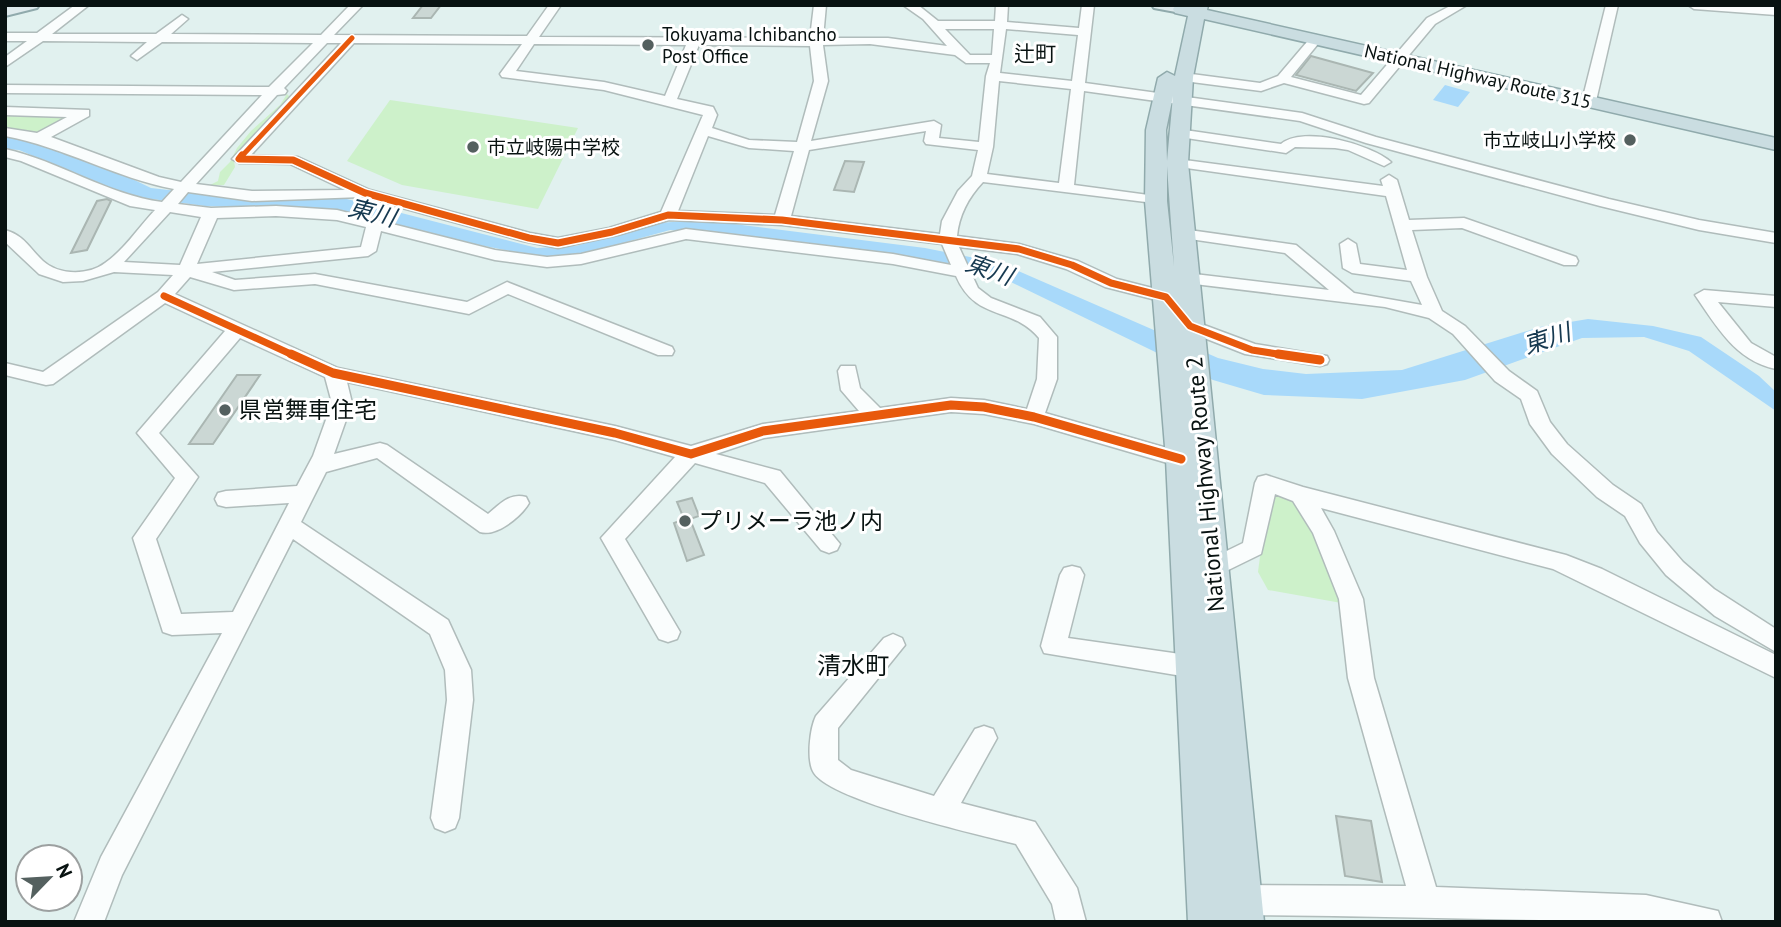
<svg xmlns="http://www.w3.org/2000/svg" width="1781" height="927" viewBox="0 0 1781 927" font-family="'PT Sans','Noto Sans JP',sans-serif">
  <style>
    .green { fill: #cdf1ca }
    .water { fill: #a8d9fa }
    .building { fill: #cbd7d4; stroke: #aab6b2; stroke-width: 2 }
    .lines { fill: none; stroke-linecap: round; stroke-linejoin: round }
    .minor-casing { stroke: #b0bcbb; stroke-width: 3 }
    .major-casing { stroke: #90aaac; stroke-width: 4 }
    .highway-casing { stroke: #90aaac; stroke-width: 3 }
    .minor { fill: #fafdfd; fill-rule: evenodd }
    .major { fill: #deeaec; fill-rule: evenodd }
    .highway { fill: #cadde1; fill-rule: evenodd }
    .cycleway-far2-casing { stroke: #fff; stroke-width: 8 }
    .cycleway-far1-casing { stroke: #fff; stroke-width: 10 }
    .cycleway-casing { stroke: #fff; stroke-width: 13 }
    .cycleway-far2 { stroke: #e8590c; stroke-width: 5 }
    .cycleway-far1 { stroke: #e8590c; stroke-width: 7 }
    .cycleway { stroke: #e8590c; stroke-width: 9 }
    .poi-dot { fill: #54605f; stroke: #fff; stroke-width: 2.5 }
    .labels { text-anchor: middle; stroke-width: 6; stroke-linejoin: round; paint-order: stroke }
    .far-poi-label { font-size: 19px; fill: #081211; stroke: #fff; text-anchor: start }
    .far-street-label { font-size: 19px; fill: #081211; stroke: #fff }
    .far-neighbourhood-label { font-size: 21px; fill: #081211; stroke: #fff }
    .poi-label { font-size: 23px; fill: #081211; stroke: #fff; text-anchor: start }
    .street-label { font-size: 23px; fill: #081211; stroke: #fff }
    .water-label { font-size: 24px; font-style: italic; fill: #163950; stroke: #fff }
    .neighbourhood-label { font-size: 24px; fill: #081211; stroke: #fff }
  </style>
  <rect width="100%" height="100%" fill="#e1f1ef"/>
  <g class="green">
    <path d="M287 94 290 97 237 154 234 161 235 167 224 185H210L218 181 220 172 230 162 237 148 251 131 280 105Z"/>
    <path d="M390 100 578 128 538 209 402 185 347 161Z"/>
    <path d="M5 113 77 115 38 136 5 130Z"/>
    <path d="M1269 488 1297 496 1347 604 1268 590 1258 572Z"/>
  </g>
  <g class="water">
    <path d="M1445 85 1470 92 1458 107 1433 100Z"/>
    <path d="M5 137 41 141 95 161 151 188 248 199H347L537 248 576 246 658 223 702 220 925 248 1000 263 1218 358 1263 369 1306 374 1402 370 1540 327 1588 319 1653 326 1701 337 1759 376 1776 392V411L1689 351 1644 337 1582 338 1465 380 1362 399 1264 395 1213 380 992 273 859 249 670 230 583 254 540 257 428 235 335 211 205 206 129 196 19 150 5 149Z"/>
  </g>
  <g class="building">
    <path d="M423 5H441L431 18H413Z"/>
    <path d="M1311 56 1373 73 1356 91 1296 75Z"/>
    <path d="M845 161 864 162 854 192 834 190Z"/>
    <path d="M107 199 111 201 87 250 71 253 97 201Z"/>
    <path d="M237 375H260L213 444H189Z"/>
    <path d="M692 498 699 516 690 519 704 555 687 561 674 523 684 519 677 502Z"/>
    <path d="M1336 816 1371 821 1382 882 1345 876Z"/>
  </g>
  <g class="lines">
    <g class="minor-casing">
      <g id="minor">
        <path d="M75 5H89L52 34H156L182 15 188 19 171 34 321 35 350 5H363L334 35 527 36 549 5H561L539 37 810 38 814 5H826L823 38H888L947 46 923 19 903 5H918L938 21H995L996 5H1008L1007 22 1079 28 1082 5H1094L1085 83 1302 113 1376 137 1609 199 1699 220 1776 233V243L1699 230 1600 206 1366 143 1300 121 1084 91 1074 185 1156 196 1162 198 1164 201 1162 204 983 182C968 198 959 215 957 236L1019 244 1078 261 1117 279 1172 293 1196 322 1255 344 1327 356 1329 360 1327 364 1320 366 1245 354 1184 330 1160 301 1105 287 1066 269 1017 254 959 247 978 288 991 298 1040 317 1057 337V379L1045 413 1188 454 1191 459 1188 464 1181 467 1034 424 984 414 951 412 764 438 716 454 780 471 840 544 837 550 829 553 821 550 765 483 695 463 625 539 680 632 677 639 668 642 659 639 601 538 675 457 615 440 347 382 352 403 334 454 380 443 387 445 488 514C499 505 510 492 526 497L529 503C521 517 496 537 480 532L377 458 326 472 301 522 448 620 471 670 473 700 459 818 455 828 445 832 435 828 431 818 447 700 445 670 430 634 293 539 122 875 104 922H74L101 857 222 633 172 635 163 632 133 538 175 478 137 433 225 331 165 303 53 384 46 385 5 375V363L43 372 158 292 173 275 114 272 83 281 63 282 39 274 5 242V230C24 235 30 249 43 261 58 275 88 276 105 263 124 250 139 227 155 210L130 206 21 161 5 157V149C59 161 108 195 162 202L174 189C116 178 64 147 5 136V128L37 133 67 117 5 115V107L89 110V116L51 137 159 177 181 182 262 95 5 93V85L269 87 313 43 162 42 137 60 131 56 147 42 43 41 5 67V57L27 41H5V33H37ZM945 29H994L992 55H970ZM1006 29 1078 35 1072 81 1000 73ZM327 43H341L232 159 239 163 290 164 345 190 252 191 196 184 277 95 285 94 287 91 284 88ZM354 43 522 44 500 74 502 77 604 90 703 115 661 212 609 228 558 238 530 233 370 190 298 157 251 155ZM534 44 686 45 665 96 604 82 516 71ZM870 44 955 55 966 63H990L986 76 979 142 939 138 941 125 934 121 811 141 828 81 823 45ZM699 45 810 46 814 81 797 142 749 140 712 128 717 115 713 107 677 99ZM999 81 1071 89 1059 183 987 174 993 147ZM926 131 924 141 926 144 978 150 972 176 958 191 942 221 940 234 791 216 809 150ZM708 136 749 148 794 151 775 215 678 211ZM188 192 252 201 362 197 523 241 558 248 618 235 669 220 782 225 942 244 951 265 893 254 686 229 581 254 547 257 495 250 337 210 276 206 211 208 178 204ZM170 212 201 217 180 265 124 262ZM276 216 337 220 366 227 361 247 197 264 217 218ZM381 231 495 260 547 267 581 264 686 239 893 264 956 276C976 322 1011 305 1039 338L1037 379 1027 409 984 400 951 398 880 408 860 388 855 366H841L838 371 841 390 859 411 763 424 691 446 615 426 338 368 175 294 190 277 234 290 315 284 469 314 508 294 658 355H672L674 351 672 347 507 282 467 302 315 274 235 280 212 272 368 256 376 251ZM240 338 325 377 332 403 313 456 297 486 226 491 218 493 215 499 218 505 226 507 289 503 233 612 181 614 156 539 198 477 159 433Z"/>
        <path d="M1452 5H1467L1435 24 1369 103 1364 104 1284 83 1261 91 1184 81 1177 77 1184 73 1260 83 1278 76 1312 36 1316 35 1322 39 1291 77 1361 95 1427 18Z"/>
        <path d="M1606 5H1618L1596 101 1589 105 1582 101Z"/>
        <path d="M1688 5 1776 7V15L1694 9Z"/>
        <path d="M1178 129 1281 144C1303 125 1372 145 1391 162L1384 166 1348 150 1335 148 1295 147 1286 153 1173 136 1171 133Z"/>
        <path d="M1177 159 1383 186 1381 180 1389 175 1397 180 1409 220 1464 218 1576 257 1578 261 1576 265H1564L1462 228 1412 230 1427 277 1442 311 1465 326 1509 371 1537 391 1550 422 1567 444 1613 485 1641 504 1657 532 1683 562 1714 589 1776 629V652L1715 616 1666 575 1640 543 1625 516 1597 497 1552 454 1530 424 1521 399 1495 381 1453 334 1429 318 1385 307 1186 283 1177 278 1186 273 1329 290 1285 253 1176 237 1174 234 1182 229 1296 245 1354 293 1422 305 1411 281 1352 273 1343 268 1340 244 1348 239 1356 244 1360 264 1407 270 1386 196 1172 166 1170 163 1172 160Z"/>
        <path d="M1704 290 1776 296V307L1718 302 1751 343 1776 357V369C1736 361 1717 327 1695 295Z"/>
        <path d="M1266 475 1303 487 1566 555 1602 569 1776 655V678L1553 569 1321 508 1334 531 1363 599 1374 678 1436 887 1646 895 1718 911 1722 922C1560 922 1397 916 1235 915L1224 911 1220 900 1224 889 1235 885 1406 886 1348 678 1339 599 1313 533 1293 501 1275 494 1261 554 1214 577 1206 575 1202 568 1206 561 1243 543 1255 483 1258 477Z"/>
        <path d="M1072 566 1080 568 1084 575 1068 638 1194 656 1203 659 1207 667 1203 675 1194 678 1044 653 1041 646 1060 575 1064 568Z"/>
        <path d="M893 634 902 638 905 645 838 728V760L851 770 934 796 975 729 984 726 993 729 997 738 961 803 1035 822 1077 888 1086 922H1056L1052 904 1016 844C979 835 832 801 814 773 806 761 810 728 816 716L884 638Z"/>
      </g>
    </g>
    <g class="major-casing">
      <g id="major">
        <path d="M14 5H39L37 8 5 16V7Z"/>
        <path d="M1152 5H1184L1188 9 1181 13 1154 8Z"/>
      </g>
    </g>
    <g class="highway-casing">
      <path id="highway" d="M1176 5H1208L1207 10 1776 138V150L1204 19 1193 77 1188 163 1264 922H1188L1166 459 1145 201 1146 130 1158 78 1167 72 1175 76 1188 16 1175 13 1173 9ZM1173 96 1167 161 1166 130ZM1167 166 1174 266 1167 201Z"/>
    </g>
    <use href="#minor" class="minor"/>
    <use href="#major" class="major"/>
    <use href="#highway" class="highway"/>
    <g class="cycleway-far2-casing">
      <path id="cycleway-far2" d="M241 157 352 38"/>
    </g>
    <g class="cycleway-far1-casing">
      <g id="cycleway-far1">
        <path d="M242 155 239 159 293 160 365 193 529 238 558 243 612 232 668 215 782 220 1019 249 1072 265 1111 283 1166 297 1190 326 1252 350 1290 356"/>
        <path d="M164 296 295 356"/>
      </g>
    </g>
    <g class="cycleway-casing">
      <g id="cycleway">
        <path d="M291 354 333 373 615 433 691 454 763 431 951 405 984 407 1034 417 1181 459"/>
        <path d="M1278 354 1320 360"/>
      </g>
    </g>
    <use href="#cycleway-far2" class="cycleway-far2"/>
    <use href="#cycleway-far1" class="cycleway-far1"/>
    <use href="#cycleway" class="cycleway"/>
  </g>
  <g class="poi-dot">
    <circle cx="648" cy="45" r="7"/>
    <circle cx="1630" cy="140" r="7"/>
    <circle cx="473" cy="147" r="7"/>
    <circle cx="225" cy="410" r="7"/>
    <circle cx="685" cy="521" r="7"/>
  </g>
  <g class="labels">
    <g class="far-poi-label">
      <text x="662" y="41">Tokuyama Ichibancho<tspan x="662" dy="22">Post Office</tspan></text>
      <text x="1616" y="147" text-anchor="end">市立岐山小学校</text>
      <text x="487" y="154">市立岐陽中学校</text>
    </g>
    <g class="far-street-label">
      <text transform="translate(1478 76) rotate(13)" y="7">National Highway Route 315</text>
    </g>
    <g class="far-neighbourhood-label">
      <text x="1035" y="61">辻町</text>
    </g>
    <g class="poi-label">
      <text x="239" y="418">県営舞車住宅</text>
      <text x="699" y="529">プリメーラ池ノ内</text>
    </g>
    <g class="street-label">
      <text transform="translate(1205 484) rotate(-95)" y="8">National Highway Route 2</text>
    </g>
    <g class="water-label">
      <text transform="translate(372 213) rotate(14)" y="8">東川</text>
      <text transform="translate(989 270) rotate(19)" y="8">東川</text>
      <text transform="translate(1547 339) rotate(-18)" y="8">東川</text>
    </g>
    <g class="neighbourhood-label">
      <text x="853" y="674">清水町</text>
    </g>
  </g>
  <rect width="1781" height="927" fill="none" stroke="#081211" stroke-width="14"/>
  <g transform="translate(49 878) rotate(65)"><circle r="33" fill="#ffffff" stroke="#9ca0a0" stroke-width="2"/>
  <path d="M0-5L12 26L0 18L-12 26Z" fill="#54605f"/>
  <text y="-10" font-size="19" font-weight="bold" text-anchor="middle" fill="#081211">N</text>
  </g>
</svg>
